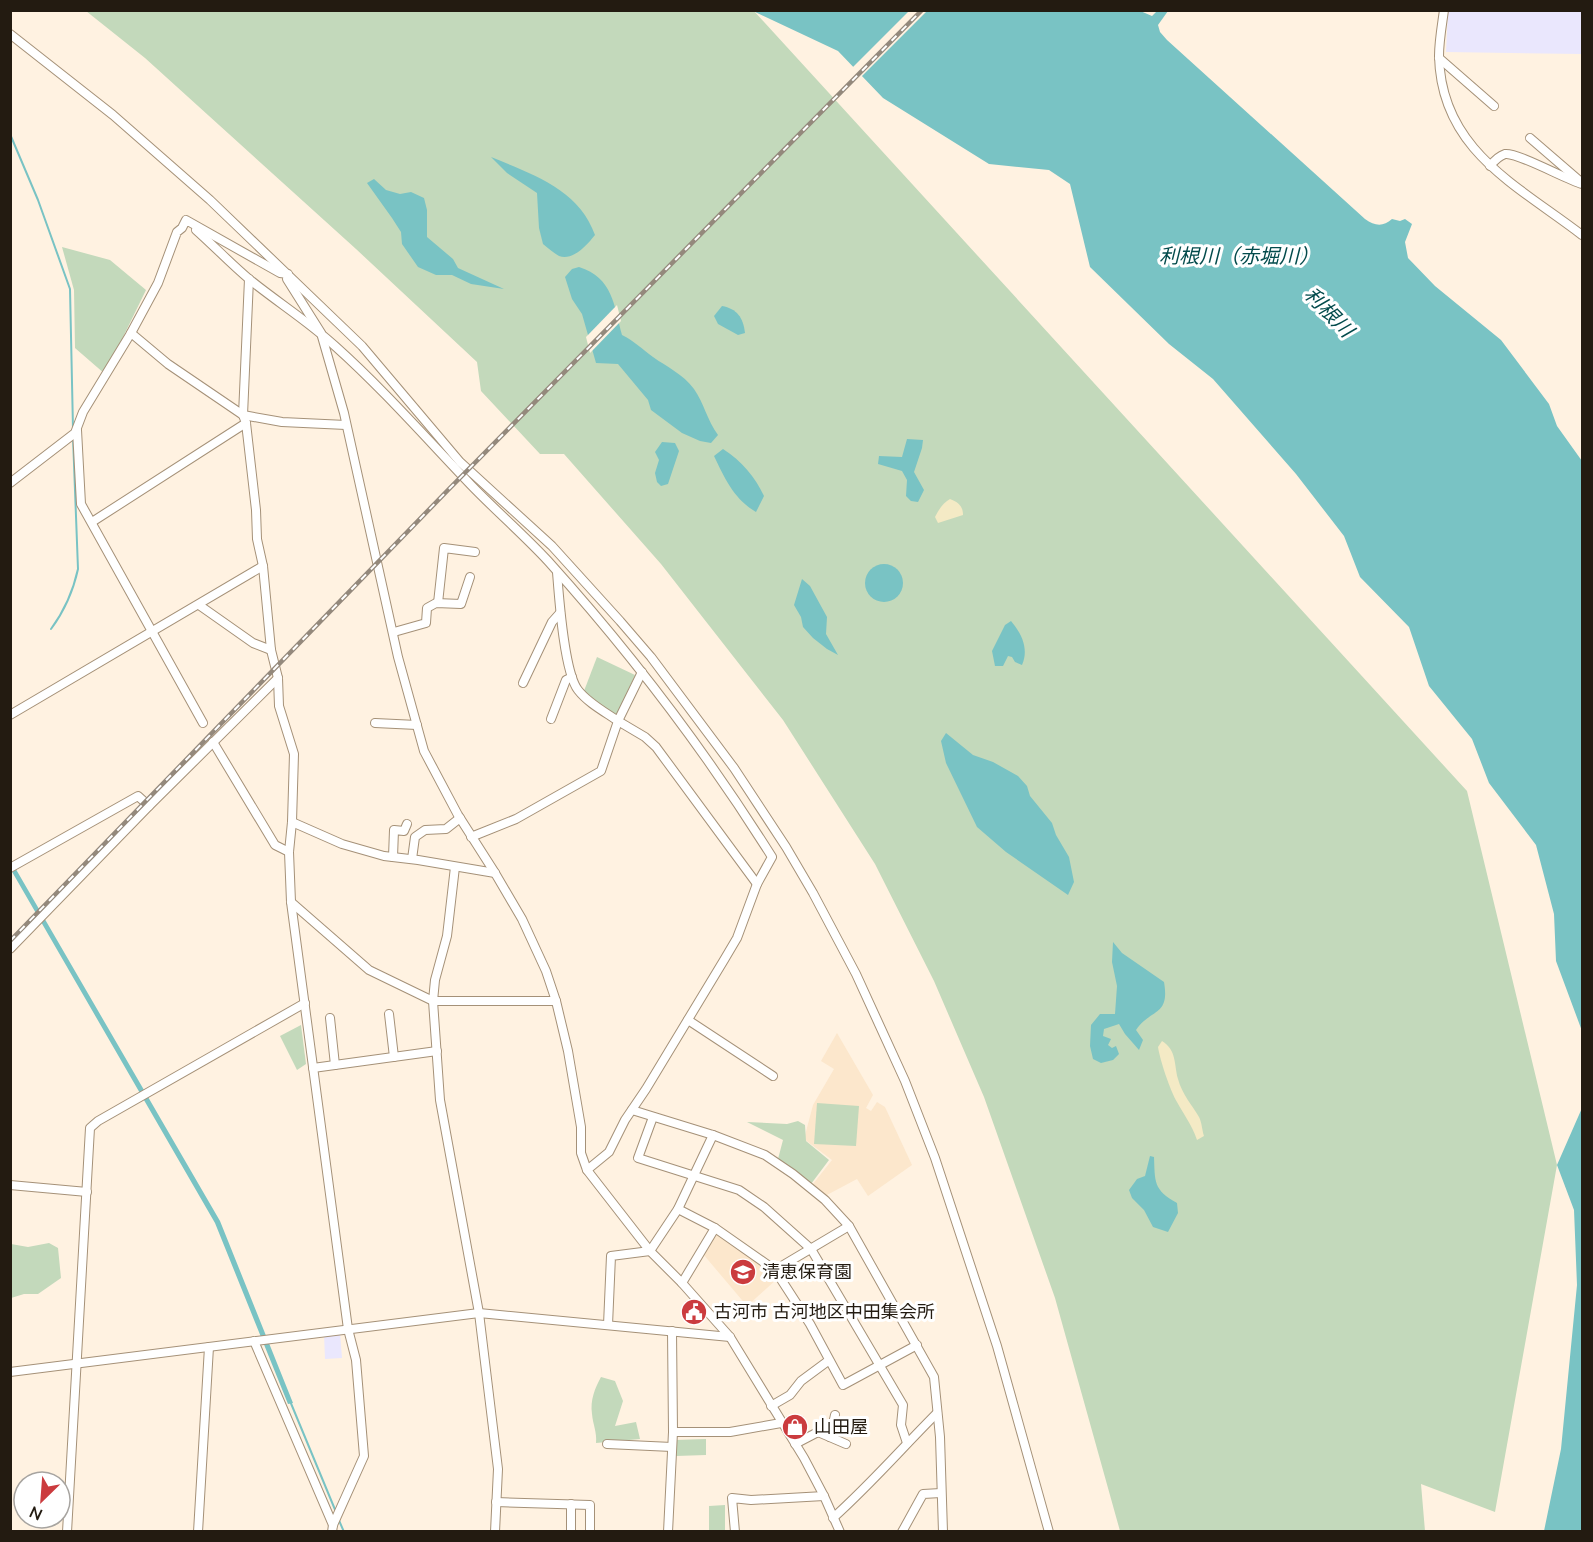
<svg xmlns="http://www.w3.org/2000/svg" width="1593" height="1542" viewBox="0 0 1593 1542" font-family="Mulish,'Noto Sans JP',sans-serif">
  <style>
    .built { fill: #fce7cc }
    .industrial { fill: #eae7fd }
    .green { fill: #c3d9bb }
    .sand { fill: #f4eac5 }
    .water { fill: #79c3c4 }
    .pier { fill: #fff2e1 }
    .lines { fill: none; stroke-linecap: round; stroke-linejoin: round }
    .stream { stroke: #79c3c4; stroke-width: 2 }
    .minor-casing { stroke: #a59178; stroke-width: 10 }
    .minor { stroke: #fff; stroke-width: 8 }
    .rail-casing { stroke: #94897c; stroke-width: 4.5 }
    .rail { stroke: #fff; stroke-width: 2; stroke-dasharray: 7; stroke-linecap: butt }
    .labels { text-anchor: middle; stroke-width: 6; stroke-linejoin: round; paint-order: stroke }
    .poi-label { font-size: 18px; fill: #231b11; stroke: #fff; text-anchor: start }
    .water-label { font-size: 20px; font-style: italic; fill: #034b4c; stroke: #fff }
  </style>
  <rect width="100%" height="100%" fill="#fff2e1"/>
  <g class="built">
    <path d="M837 1033 873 1095 866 1108 871 1111 877 1102 885 1107 912 1165 868 1196 857 1179 825 1196 813 1184 832 1160 804 1139 813 1105 834 1069 821 1061Z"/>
    <path d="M716 1232 760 1264 776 1280 747 1306 703 1254Z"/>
  </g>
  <g class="industrial">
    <path d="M1448 11H1582V54L1446 52Z"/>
    <path d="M340 1333 342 1358 325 1359 324 1334Z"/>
  </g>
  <g class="green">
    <path d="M753 10 1467 791 1557 1165 1495 1512 1421 1484 1425 1531H1120L1055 1298 984 1097 934 981 875 864 783 720 661 564 564 454H540L481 391 477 362 356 249 145 58 86 11Z"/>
    <path d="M62 247 110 260 146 290 105 374 75 348 74 290Z"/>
    <path d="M597 657 635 675 617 715 596 702 584 691Z"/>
    <path d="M301 1025 306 1064 297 1070 280 1036Z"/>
    <path d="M817 1103 859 1106 856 1146 814 1144Z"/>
    <path d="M798 1121 805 1125 806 1141 829 1160 811 1184 778 1159 783 1140 747 1122 787 1124Z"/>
    <path d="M49 1243 58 1248 61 1278 38 1294H24L11 1298V1244L28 1247Z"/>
    <path d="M601 1377 615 1381 623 1401 615 1426 636 1422 640 1439 596 1443C597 1432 593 1425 592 1414 590 1400 595 1388 601 1377Z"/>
    <path d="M706 1439V1455L676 1456 675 1440Z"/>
    <path d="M725 1505V1531H709V1506Z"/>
  </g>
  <g class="sand">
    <path d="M950 499C958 502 963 506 963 515L938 523 935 517C939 509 943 503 950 499Z"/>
    <path d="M1162 1041C1177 1050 1174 1065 1178 1079 1182 1094 1192 1105 1199 1117 1202 1123 1202 1130 1204 1136L1197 1140C1192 1125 1184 1115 1177 1102 1170 1090 1160 1060 1158 1047Z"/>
  </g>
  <g class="water">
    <path d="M1138 10 1152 16 1157 11H1168L1158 25 1160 32 1167 40 1365 219C1375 226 1383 227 1392 219L1400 221 1405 219 1412 224 1405 242 1408 258 1435 286 1501 340 1549 404 1557 426 1582 461V1031L1556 961 1554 914 1536 845 1489 783 1472 739 1429 686 1409 627 1360 577 1344 536 1296 474 1213 379 1169 344 1090 267 1070 184 1049 170 989 164 883 98 838 51 753 11Z"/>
    <path d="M491 157C532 174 579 189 595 235 587 245 573 261 559 256 554 253 548 248 543 244L539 228 537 193 507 173Z"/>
    <path d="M374 179 386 190 400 194 411 192 424 198 427 210V237L453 259 458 268 504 289 471 284 452 275H436L418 267 402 244 401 232 392 218 367 183Z"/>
    <path d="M579 267C613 278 614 305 622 335 634 341 642 349 653 357 667 367 683 374 694 389 704 403 707 420 718 435L711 443 700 441 682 433 651 410 648 400 618 364 596 363 582 314 572 299 565 277 572 269Z"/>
    <path d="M722 306C737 309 743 317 745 333L738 335 718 324 714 316Z"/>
    <path d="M907 439 923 440 922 448 914 472 924 490 918 502 911 501 906 496 907 480 902 471 878 464 879 456 902 457Z"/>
    <path d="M662 442 675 443 679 451 668 484 661 486 657 482 655 473 659 460 655 452Z"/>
    <path d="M723 449C742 461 755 477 764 496L756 512C734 499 725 479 714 456Z"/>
    <circle cx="884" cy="583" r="19"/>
    <path d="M802 579 810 586 827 617 826 634 838 655 827 649 813 638 803 627 801 617 794 605Z"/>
    <path d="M1011 621C1022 634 1029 649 1022 665L1015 662 1012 657 1008 656 1003 666H995L992 651 1005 625Z"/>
    <path d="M946 733 973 755 993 762 1018 776 1027 786 1030 796 1052 823 1056 835 1069 857 1074 882 1068 895 1006 852 977 827 946 763 941 741Z"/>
    <path d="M10 859 220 1221 293 1403 288 1404 215 1223 11 870Z"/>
    <path d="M1113 942 1122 953 1164 982C1170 1017 1151 1008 1136 1030L1143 1040 1139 1050 1125 1034 1119 1024 1104 1029 1103 1036 1111 1039 1108 1045 1112 1048 1116 1046 1119 1054 1113 1060 1101 1063 1093 1059 1090 1046 1091 1025 1100 1014H1115L1117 986 1112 962Z"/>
    <path d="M1582 1108V1531H1544L1561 1449 1577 1285 1574 1210 1557 1165Z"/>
    <path d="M1150 1156 1154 1157C1155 1181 1153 1190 1177 1203L1178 1213 1168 1232 1153 1227 1144 1210 1132 1198 1129 1190 1137 1179 1145 1176Z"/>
  </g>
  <g class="pier">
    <path d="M909 11H927L860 78 851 69Z"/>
    <path d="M617 305 621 321 590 353 586 337Z"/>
  </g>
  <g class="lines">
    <g class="stream">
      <path d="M10 134 38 200 70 289 73 429"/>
      <path d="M51 629C65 610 73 592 78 569L73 437"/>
      <path d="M290 1401 336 1512"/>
      <path d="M338 1518 344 1532"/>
    </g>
    <g class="minor-casing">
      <g id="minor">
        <path d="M1444 10C1442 25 1439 41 1439 56 1441 150 1517 185 1582 235"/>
        <path d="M10 34 113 115 210 200 362 346 460 462 552 546 620 621 651 657 734 768 786 847 813 893 856 974 905 1081 935 1158 997 1346 1049 1532"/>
        <path d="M1439 58 1494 106"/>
        <path d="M1530 138 1581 182"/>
        <path d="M1490 166C1494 161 1499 156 1505 154 1517 152 1567 180 1582 184"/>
        <path d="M196 230C214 246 231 264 249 279 277 302 308 321 335 346 383 389 426 438 471 485 496 511 524 535 548 561 631 653 706 752 772 857L757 884 737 938 724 960 646 1089 625 1120 609 1152 587 1170"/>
        <path d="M249 279 243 415 246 423 256 510 257 539 263 566 271 650 278 678 279 706 294 754 292 822 289 852 291 902 348 1329 356 1360 364 1456 333 1525 332 1532"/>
        <path d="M131 333 168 364 243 415 282 422 346 425"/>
        <path d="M77 430 81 504 203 723"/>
        <path d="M10 483 75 433 83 412 131 333 158 283 177 232 182 228 186 220 280 273 288 274 287 279 321 333 344 413 398 657 424 751 458 815 495 873 522 919 546 971 556 1001 568 1051 581 1127V1153L587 1170 650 1251 682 1283 730 1337 804 1458 824 1496 840 1532"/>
        <path d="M92 522 246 423"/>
        <path d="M557 572C559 597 564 672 578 690 588 703 605 712 618 721L642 672"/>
        <path d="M438 603 444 548 475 552"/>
        <path d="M199 605 253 643 271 650"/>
        <path d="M394 632 426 623 427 608 436 603 461 604 470 577"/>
        <path d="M523 683 552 622 560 613"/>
        <path d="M10 715 263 566"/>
        <path d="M551 719 566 680 572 677"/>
        <path d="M375 723 417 725"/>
        <path d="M213 742 275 845 289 852"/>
        <path d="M292 822 342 844 384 856 418 860 495 873"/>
        <path d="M471 837 516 819 601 771 618 721 645 737 656 747 757 884"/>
        <path d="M393 857 394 830 404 831 407 824"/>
        <path d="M412 859 415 837 425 830 446 829 460 818"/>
        <path d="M455 867 447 936 435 980 433 1001 440 1100 479 1313 498 1469 495 1532"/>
        <path d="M10 868 138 796 149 806"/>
        <path d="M291 902 369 970 433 1001H556"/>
        <path d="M10 949 149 806 278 678"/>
        <path d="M389 1014 394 1057"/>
        <path d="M330 1018 335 1065"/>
        <path d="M688 1020 773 1076"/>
        <path d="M313 1068 437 1051"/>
        <path d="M632 1110 713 1135 765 1155 793 1174 825 1200 849 1226 934 1377 940 1437 943 1532"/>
        <path d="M653 1117 638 1158 739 1190 764 1207 811 1249 903 1405 901 1425 907 1443"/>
        <path d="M10 1185 87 1192"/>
        <path d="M678 1209 715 1228 775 1270 810 1324 843 1385 917 1345"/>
        <path d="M775 1270 849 1226"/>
        <path d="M682 1283 715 1228"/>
        <path d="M608 1325 611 1256 650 1251 678 1209 713 1135"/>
        <path d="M254 1341 333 1525"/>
        <path d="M10 1372 479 1313 730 1337"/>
        <path d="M771 1406 790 1395 801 1381 828 1361"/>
        <path d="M673 1432H730L781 1423"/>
        <path d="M830 1437 835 1415"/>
        <path d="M607 1444 672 1447"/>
        <path d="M795 1444 818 1432 846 1444"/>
        <path d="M496 1502 590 1505V1532"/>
        <path d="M571 1504V1532"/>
        <path d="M833 1518C870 1485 902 1448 937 1413"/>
        <path d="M67 1532 90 1128 98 1121 305 1003"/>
        <path d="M198 1532 209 1347"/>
        <path d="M668 1532 673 1432 672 1331"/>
        <path d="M735 1532 732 1498 751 1500 824 1496"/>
        <path d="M902 1532 923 1494 941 1493"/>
      </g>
    </g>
    <use href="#minor" class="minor"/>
    <g class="rail-casing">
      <path id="rail" d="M10 941 448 490 922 10"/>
    </g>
    <use href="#rail" class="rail"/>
  </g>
  <defs>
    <g id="school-disc" transform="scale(1.35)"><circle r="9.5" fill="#cb3b3e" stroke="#fff"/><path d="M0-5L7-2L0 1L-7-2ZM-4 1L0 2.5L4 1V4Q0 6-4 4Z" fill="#fff"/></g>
    <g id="civic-disc" transform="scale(1.35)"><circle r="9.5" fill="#cb3b3e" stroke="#fff"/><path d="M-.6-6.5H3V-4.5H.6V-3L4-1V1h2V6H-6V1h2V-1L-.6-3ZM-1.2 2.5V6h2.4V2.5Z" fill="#fff"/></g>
    <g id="shop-disc" transform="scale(1.35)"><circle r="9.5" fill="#cb3b3e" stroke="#fff"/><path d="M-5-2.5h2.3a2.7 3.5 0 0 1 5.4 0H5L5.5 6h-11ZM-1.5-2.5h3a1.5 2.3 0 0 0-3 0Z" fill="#fff"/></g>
  </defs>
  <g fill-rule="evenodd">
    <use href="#school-disc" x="743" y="1272"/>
    <use href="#civic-disc" x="694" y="1312"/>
    <use href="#shop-disc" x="795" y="1427"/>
  </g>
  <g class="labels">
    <g class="poi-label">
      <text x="762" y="1278">清恵保育園</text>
      <text x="714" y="1318">古河市 古河地区中田集会所</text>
      <text x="814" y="1433">山田屋</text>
    </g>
    <g class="water-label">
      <text x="1239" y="263">利根川（赤堀川）</text>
      <text transform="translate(1329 312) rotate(46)" y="7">利根川</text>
    </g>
  </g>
  <rect width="1593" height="1542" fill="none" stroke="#231b11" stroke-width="24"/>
  <g transform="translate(42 1500) rotate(205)"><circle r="28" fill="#ffffff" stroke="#a7a4a0" stroke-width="1.5"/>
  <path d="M0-4.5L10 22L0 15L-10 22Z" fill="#cb3b3e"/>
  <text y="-9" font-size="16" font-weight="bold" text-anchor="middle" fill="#231b11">N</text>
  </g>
</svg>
